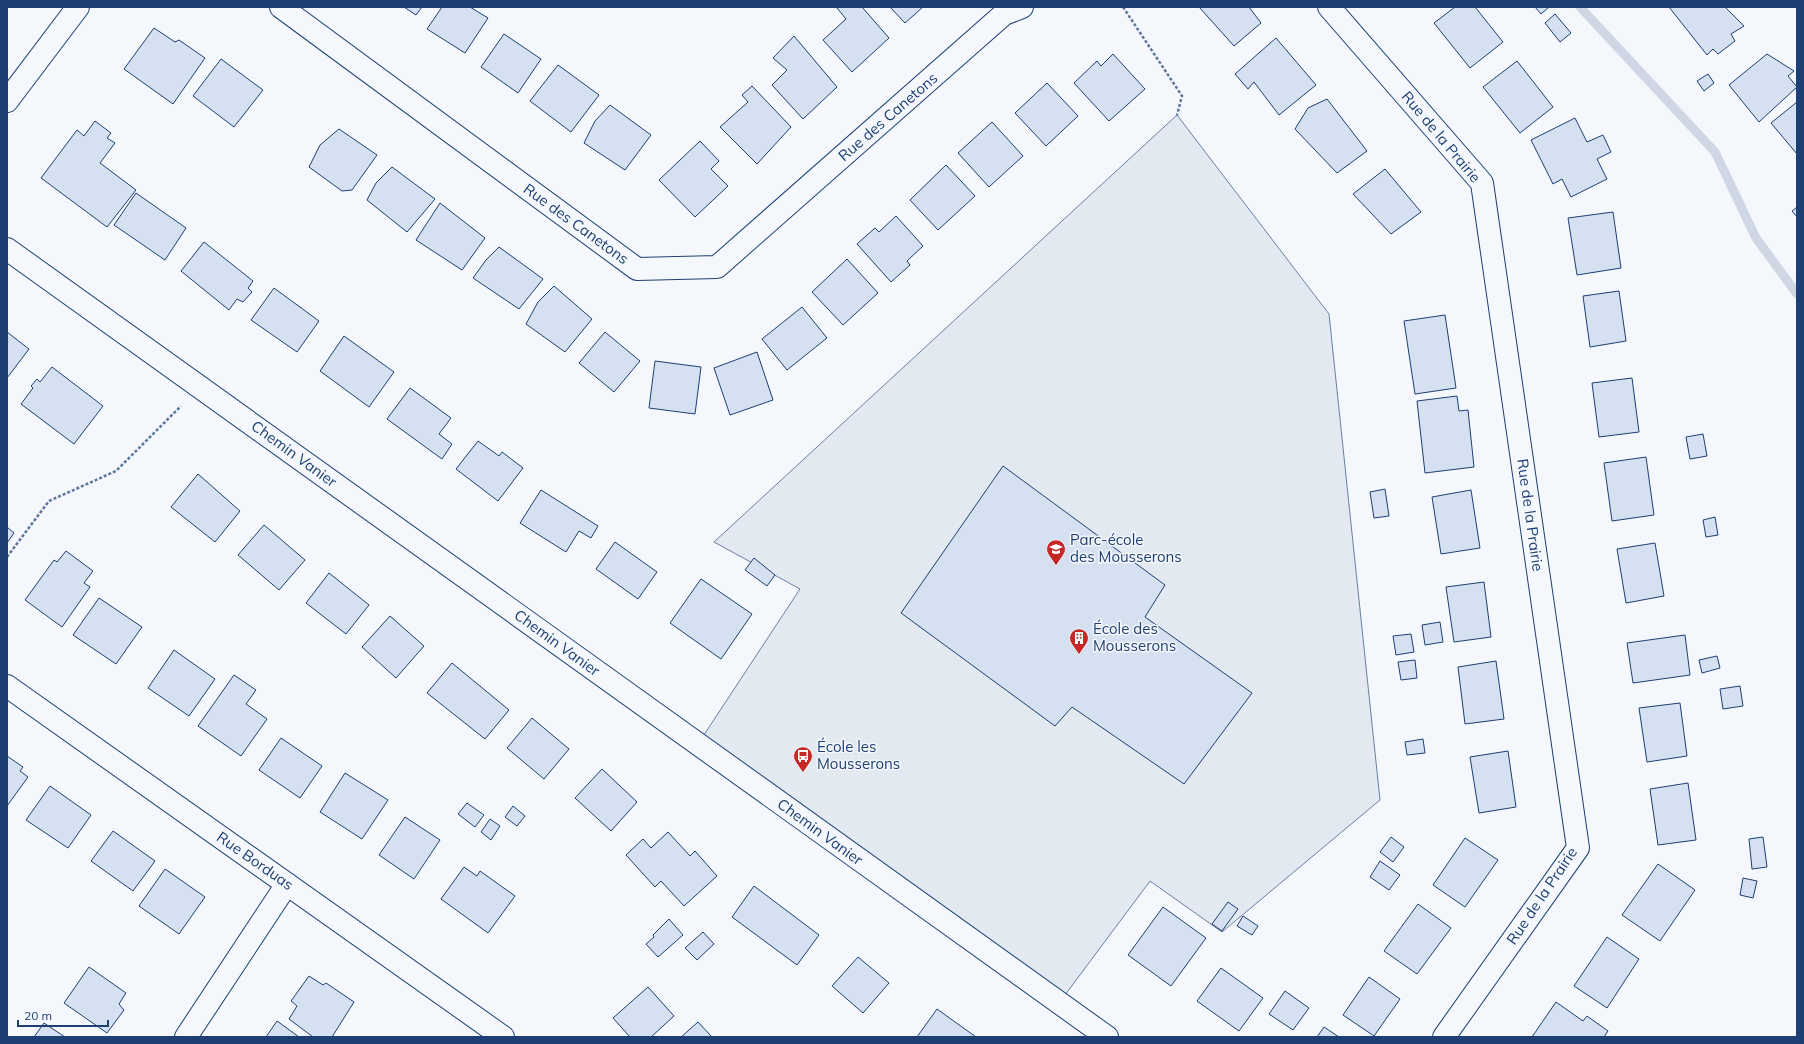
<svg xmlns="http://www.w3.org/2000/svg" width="1804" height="1044" viewBox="0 0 1804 1044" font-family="Mulish,sans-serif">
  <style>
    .green { fill: #e3e9f0; stroke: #687fa3 }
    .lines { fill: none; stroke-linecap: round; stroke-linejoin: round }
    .stream { stroke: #cfd7e4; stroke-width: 9 }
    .building { fill: #d5e0f0; stroke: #1d3f73 }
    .street-casing { stroke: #1d3f73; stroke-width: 24 }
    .secondary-casing { stroke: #1d3f73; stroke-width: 24 }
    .path { stroke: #5e769c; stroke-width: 2.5; stroke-dasharray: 3 2; stroke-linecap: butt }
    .street { stroke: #f4f7fb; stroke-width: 22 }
    .secondary { stroke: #f4f7fb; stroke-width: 22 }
    .labels { text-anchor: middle; stroke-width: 3; stroke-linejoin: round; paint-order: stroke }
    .street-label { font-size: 15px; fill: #1d3f73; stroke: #f4f7fb }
    .poi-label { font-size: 15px; fill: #1d3f73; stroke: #f4f7fb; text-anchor: start }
  </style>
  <rect width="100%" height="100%" fill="#f4f7fb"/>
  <path class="green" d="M1177 115 1329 314 1380 800 1222 932 1150 881 1059 1003 698 744 800 589 714 542Z"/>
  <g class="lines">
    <path class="stream" d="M1580 7 1715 152 1756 238 1797 294"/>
  </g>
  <g class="building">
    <path d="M404 7H422L416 15Z"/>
    <path d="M442 7H470L488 18 465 53 427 29Z"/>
    <path d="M839 7H862L889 38 852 72 823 40 846 19 837 8Z"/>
    <path d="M890 7H923L905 23Z"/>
    <path d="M1199 7H1249L1261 23 1234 46Z"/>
    <path d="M1455 7H1475L1503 42 1470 68 1434 23Z"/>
    <path d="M1535 7H1549L1541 14Z"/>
    <path d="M1669 7H1725L1744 26 1731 34 1735 41 1718 54 1713 49 1707 55Z"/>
    <path d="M1555 14 1571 33 1560 42 1545 23Z"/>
    <path d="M154 28 175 42 179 40 205 58 173 104 124 69Z"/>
    <path d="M504 34 541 59 518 93 481 67Z"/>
    <path d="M794 36 837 87 803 119 772 85 787 70 773 58Z"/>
    <path d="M1276 38 1316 85 1279 115 1254 82 1248 89 1235 74Z"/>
    <path d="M1113 54 1145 89 1109 121 1074 83 1097 61 1101 66Z"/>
    <path d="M1767 54 1794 71 1788 76 1797 87 1759 122 1729 85Z"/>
    <path d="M221 59 263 90 234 127 193 96Z"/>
    <path d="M1517 61 1553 107 1520 133 1483 87Z"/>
    <path d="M558 65 599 95 571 132 530 101Z"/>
    <path d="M1708 74 1714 83 1704 91 1697 81Z"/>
    <path d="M1047 83 1078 116 1046 146 1015 113Z"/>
    <path d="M752 86 791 127 757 164 720 127 748 102 742 95Z"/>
    <path d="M1327 99 1367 151 1337 173 1295 129 1308 108Z"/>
    <path d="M1797 102V154L1771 123Z"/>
    <path d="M610 105 651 135 625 170 584 143 595 121Z"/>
    <path d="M1575 118 1587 142 1603 135 1611 152 1597 159 1607 179 1571 197 1562 179 1553 184 1531 140Z"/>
    <path d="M95 121 111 133 107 138 115 143 100 163 136 190 107 227 41 178 77 130 84 136Z"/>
    <path d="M992 122 1023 156 989 187 958 153Z"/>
    <path d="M339 129 377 155 352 190 342 191 309 167 320 145Z"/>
    <path d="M700 141 719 161 711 169 728 186 695 217 659 180Z"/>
    <path d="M946 165 975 196 938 230 910 200Z"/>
    <path d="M392 167 435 199 407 232 367 200 376 183Z"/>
    <path d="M1385 169 1421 212 1391 234 1353 194Z"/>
    <path d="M136 193 186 228 165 260 114 225Z"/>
    <path d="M440 203 485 238 462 270 416 240Z"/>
    <path d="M1797 207V217L1792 211Z"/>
    <path d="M1613 212 1621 268 1577 275 1568 218Z"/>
    <path d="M896 216 923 246 907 261 910 265 891 282 857 244 875 228 879 232Z"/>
    <path d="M204 242 253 281 248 288 252 292 243 302 237 299 229 310 181 271Z"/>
    <path d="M499 247 543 279 519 309 473 278 486 260Z"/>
    <path d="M847 259 878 293 843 325 812 292Z"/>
    <path d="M554 286 592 319 565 352 526 324 538 302Z"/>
    <path d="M274 288 319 321 297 352 251 320Z"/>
    <path d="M1619 291 1626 341 1590 347 1583 296Z"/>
    <path d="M802 307 827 338 787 370 762 339Z"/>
    <path d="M1445 315 1456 388 1415 394 1404 321Z"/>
    <path d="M7 332 29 349 7 378Z"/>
    <path d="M605 332 640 361 614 392 579 363Z"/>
    <path d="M344 336 394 372 369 407 320 371Z"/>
    <path d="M757 352 773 400 730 415 714 368Z"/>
    <path d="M655 361 701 367 695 414 649 408Z"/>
    <path d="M52 367 103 406 74 444 21 404 33 388 31 386 37 379 40 382Z"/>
    <path d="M1632 378 1639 432 1599 437 1592 383Z"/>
    <path d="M410 388 451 418 439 434 452 444 442 459 387 419Z"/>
    <path d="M1457 396 1459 411 1468 410 1474 467 1425 473 1417 401Z"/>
    <path d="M1703 434 1707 456 1690 459 1686 437Z"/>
    <path d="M478 441 499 456 502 452 523 468 498 501 456 469Z"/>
    <path d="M1646 457 1654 515 1612 521 1604 463Z"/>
    <path d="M1003 466 1165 585 1145 617 1252 693 1184 784 1072 707 1055 726 901 613Z"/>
    <path d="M198 474 240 511 215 542 171 507Z"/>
    <path d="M1385 489 1389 516 1374 518 1370 492Z"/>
    <path d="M541 490 598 526 591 538 579 531 566 552 520 523Z"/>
    <path d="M1471 490 1480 548 1441 554 1432 497Z"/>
    <path d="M1715 517 1718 535 1706 537 1703 520Z"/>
    <path d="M264 525 305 560 279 590 238 555Z"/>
    <path d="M7 527 14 533 7 543Z"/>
    <path d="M615 542 657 572 638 599 596 569Z"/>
    <path d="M1655 543 1664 596 1626 603 1617 549Z"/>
    <path d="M66 551 93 571 84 583 90 587 62 627 25 600 54 560 57 562Z"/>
    <path d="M754 558 775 575 767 586 745 570Z"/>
    <path d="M329 573 369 605 346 634 306 603Z"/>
    <path d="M701 579 752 614 721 659 670 623Z"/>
    <path d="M1484 582 1491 637 1454 642 1446 587Z"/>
    <path d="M99 598 142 627 116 664 73 635Z"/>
    <path d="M390 616 424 646 396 678 362 647Z"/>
    <path d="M1440 622 1443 642 1425 645 1422 625Z"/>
    <path d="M1411 634 1414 652 1396 655 1393 636Z"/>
    <path d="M1685 635 1690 675 1633 683 1627 643Z"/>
    <path d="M174 650 215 679 189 716 148 688Z"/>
    <path d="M1717 656 1720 668 1702 673 1699 660Z"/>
    <path d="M1415 660 1417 678 1401 680 1398 662Z"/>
    <path d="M1496 661 1504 719 1465 724 1458 667Z"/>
    <path d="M452 663 509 710 485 739 427 693Z"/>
    <path d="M234 675 256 690 246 704 267 719 241 756 198 726Z"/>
    <path d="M1740 686 1743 706 1723 709 1720 689Z"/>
    <path d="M1680 703 1687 756 1647 762 1639 708Z"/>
    <path d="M532 718 569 749 544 779 507 748Z"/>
    <path d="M281 738 322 766 300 798 259 770Z"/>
    <path d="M1423 739 1425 753 1407 755 1405 742Z"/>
    <path d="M1508 751 1516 807 1479 813 1470 757Z"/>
    <path d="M7 756 23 767 20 771 28 777 7 806Z"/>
    <path d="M602 769 637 802 611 831 575 798Z"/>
    <path d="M345 773 388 800 362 839 320 812Z"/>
    <path d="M1688 783 1696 840 1658 845 1650 789Z"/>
    <path d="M50 786 91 815 68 848 26 820Z"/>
    <path d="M467 803 484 815 475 827 458 814Z"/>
    <path d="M513 806 525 816 517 826 505 817Z"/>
    <path d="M405 817 440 840 414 879 379 855Z"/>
    <path d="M490 819 500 826 491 840 481 832Z"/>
    <path d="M113 831 155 861 133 891 91 861Z"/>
    <path d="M668 832 690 856 695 851 717 876 684 906 661 881 655 887 626 855 643 839 651 848Z"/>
    <path d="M1391 837 1404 847 1393 862 1380 852Z"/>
    <path d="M1763 837 1767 867 1752 869 1749 839Z"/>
    <path d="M1465 838 1498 860 1465 907 1433 885Z"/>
    <path d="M1380 861 1400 875 1389 890 1370 877Z"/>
    <path d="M1658 864 1695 890 1660 941 1622 915Z"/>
    <path d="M464 867 477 876 480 871 515 896 488 933 441 899Z"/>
    <path d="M165 869 205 897 179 934 139 906Z"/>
    <path d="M1743 878 1757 881 1753 898 1740 895Z"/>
    <path d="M754 886 819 935 797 965 732 917Z"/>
    <path d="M1228 902 1238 909 1222 931 1212 924Z"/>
    <path d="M1418 904 1451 928 1417 974 1384 951Z"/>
    <path d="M1163 907 1206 938 1171 986 1128 955Z"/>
    <path d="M1243 916 1258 926 1252 935 1237 926Z"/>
    <path d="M669 919 683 935 658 957 646 944 654 937 653 935Z"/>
    <path d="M703 932 714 944 697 960 685 948Z"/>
    <path d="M1607 937 1639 959 1607 1008 1574 986Z"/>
    <path d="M858 957 889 983 863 1013 832 986Z"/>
    <path d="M89 967 126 993 119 1004 124 1010 107 1033 64 1003Z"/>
    <path d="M1221 968 1263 998 1239 1031 1197 1001Z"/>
    <path d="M309 976 323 985 326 983 354 1002 332 1037H313L289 1019 297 1006 291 1001Z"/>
    <path d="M1369 977 1400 999 1374 1036 1343 1015Z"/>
    <path d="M648 987 674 1016 651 1037H630L613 1018Z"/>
    <path d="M1285 991 1309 1008 1293 1030 1269 1014Z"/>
    <path d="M1556 1002 1583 1021 1587 1016 1608 1031 1604 1037H1532Z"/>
    <path d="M937 1009 976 1037H917Z"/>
    <path d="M277 1021 299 1037H266Z"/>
    <path d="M698 1022 712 1037H681Z"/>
    <path d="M44 1023 65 1037H34Z"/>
    <path d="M1324 1027 1339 1037H1317Z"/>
  </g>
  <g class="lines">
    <g class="street-casing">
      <g id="street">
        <path d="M281 7 637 269 717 267 1004 14 1022 7"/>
        <path d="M1329 7 1482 183 1578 848 1444 1037"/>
        <path d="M7 101 78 7"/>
        <path d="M7 686 503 1037"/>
        <path d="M186 1037 287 884"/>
      </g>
    </g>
    <g class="secondary-casing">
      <path id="secondary" d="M7 249 1107 1037"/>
    </g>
    <g class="path">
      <path d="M1123 7 1182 96 1177 115"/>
      <path d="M7 557 49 501 116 471 181 406"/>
    </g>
    <use href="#street" class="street"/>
    <use href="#secondary" class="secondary"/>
  </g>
  <defs>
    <g id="school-pin" transform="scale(1)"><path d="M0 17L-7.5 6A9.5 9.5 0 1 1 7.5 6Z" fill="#c62828" stroke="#f4f7fb"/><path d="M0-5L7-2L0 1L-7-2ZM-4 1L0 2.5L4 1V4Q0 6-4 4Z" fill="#fff"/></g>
    <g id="building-pin" transform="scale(1)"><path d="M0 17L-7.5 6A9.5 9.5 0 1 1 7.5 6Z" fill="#c62828" stroke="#f4f7fb"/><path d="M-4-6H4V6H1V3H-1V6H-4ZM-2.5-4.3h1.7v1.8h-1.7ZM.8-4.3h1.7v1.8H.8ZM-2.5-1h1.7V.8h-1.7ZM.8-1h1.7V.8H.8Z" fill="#fff"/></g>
    <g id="bus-pin" transform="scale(1)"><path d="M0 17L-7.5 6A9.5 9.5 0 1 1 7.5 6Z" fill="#c62828" stroke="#f4f7fb"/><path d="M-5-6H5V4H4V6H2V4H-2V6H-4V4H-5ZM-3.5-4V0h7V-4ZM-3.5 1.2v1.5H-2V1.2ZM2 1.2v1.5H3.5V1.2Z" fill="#fff"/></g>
  </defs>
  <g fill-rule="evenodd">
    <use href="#school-pin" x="1056" y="549"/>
    <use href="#building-pin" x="1079" y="638"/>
    <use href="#bus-pin" x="803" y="756"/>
  </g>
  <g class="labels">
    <g class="street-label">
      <text transform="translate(888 117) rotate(-41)" y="5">Rue des Canetons</text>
      <text transform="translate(1441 137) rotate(50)" y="5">Rue de la Prairie</text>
      <text transform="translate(576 224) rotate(36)" y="5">Rue des Canetons</text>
      <text transform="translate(294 454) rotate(36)" y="5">Chemin Vanier</text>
      <text transform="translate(1530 515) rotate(82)" y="5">Rue de la Prairie</text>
      <text transform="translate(557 643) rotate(36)" y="5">Chemin Vanier</text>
      <text transform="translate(820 832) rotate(36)" y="5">Chemin Vanier</text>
      <text transform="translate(255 861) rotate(35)" y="5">Rue Borduas</text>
      <text transform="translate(1542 896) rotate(-56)" y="5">Rue de la Prairie</text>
    </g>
    <g class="poi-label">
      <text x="1070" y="545">Parc-école<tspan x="1070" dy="17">des Mousserons</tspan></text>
      <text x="1093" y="634">École des<tspan x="1093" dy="17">Mousserons</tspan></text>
      <text x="817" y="752">École les<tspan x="817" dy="17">Mousserons</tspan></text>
    </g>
  </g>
  <rect width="1804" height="1044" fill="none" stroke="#1d3f73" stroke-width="16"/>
  <path d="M18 1020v6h90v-6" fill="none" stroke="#1d3f73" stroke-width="2"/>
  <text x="24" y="1020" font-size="12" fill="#1d3f73" stroke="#f4f7fb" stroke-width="3" paint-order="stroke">20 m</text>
</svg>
